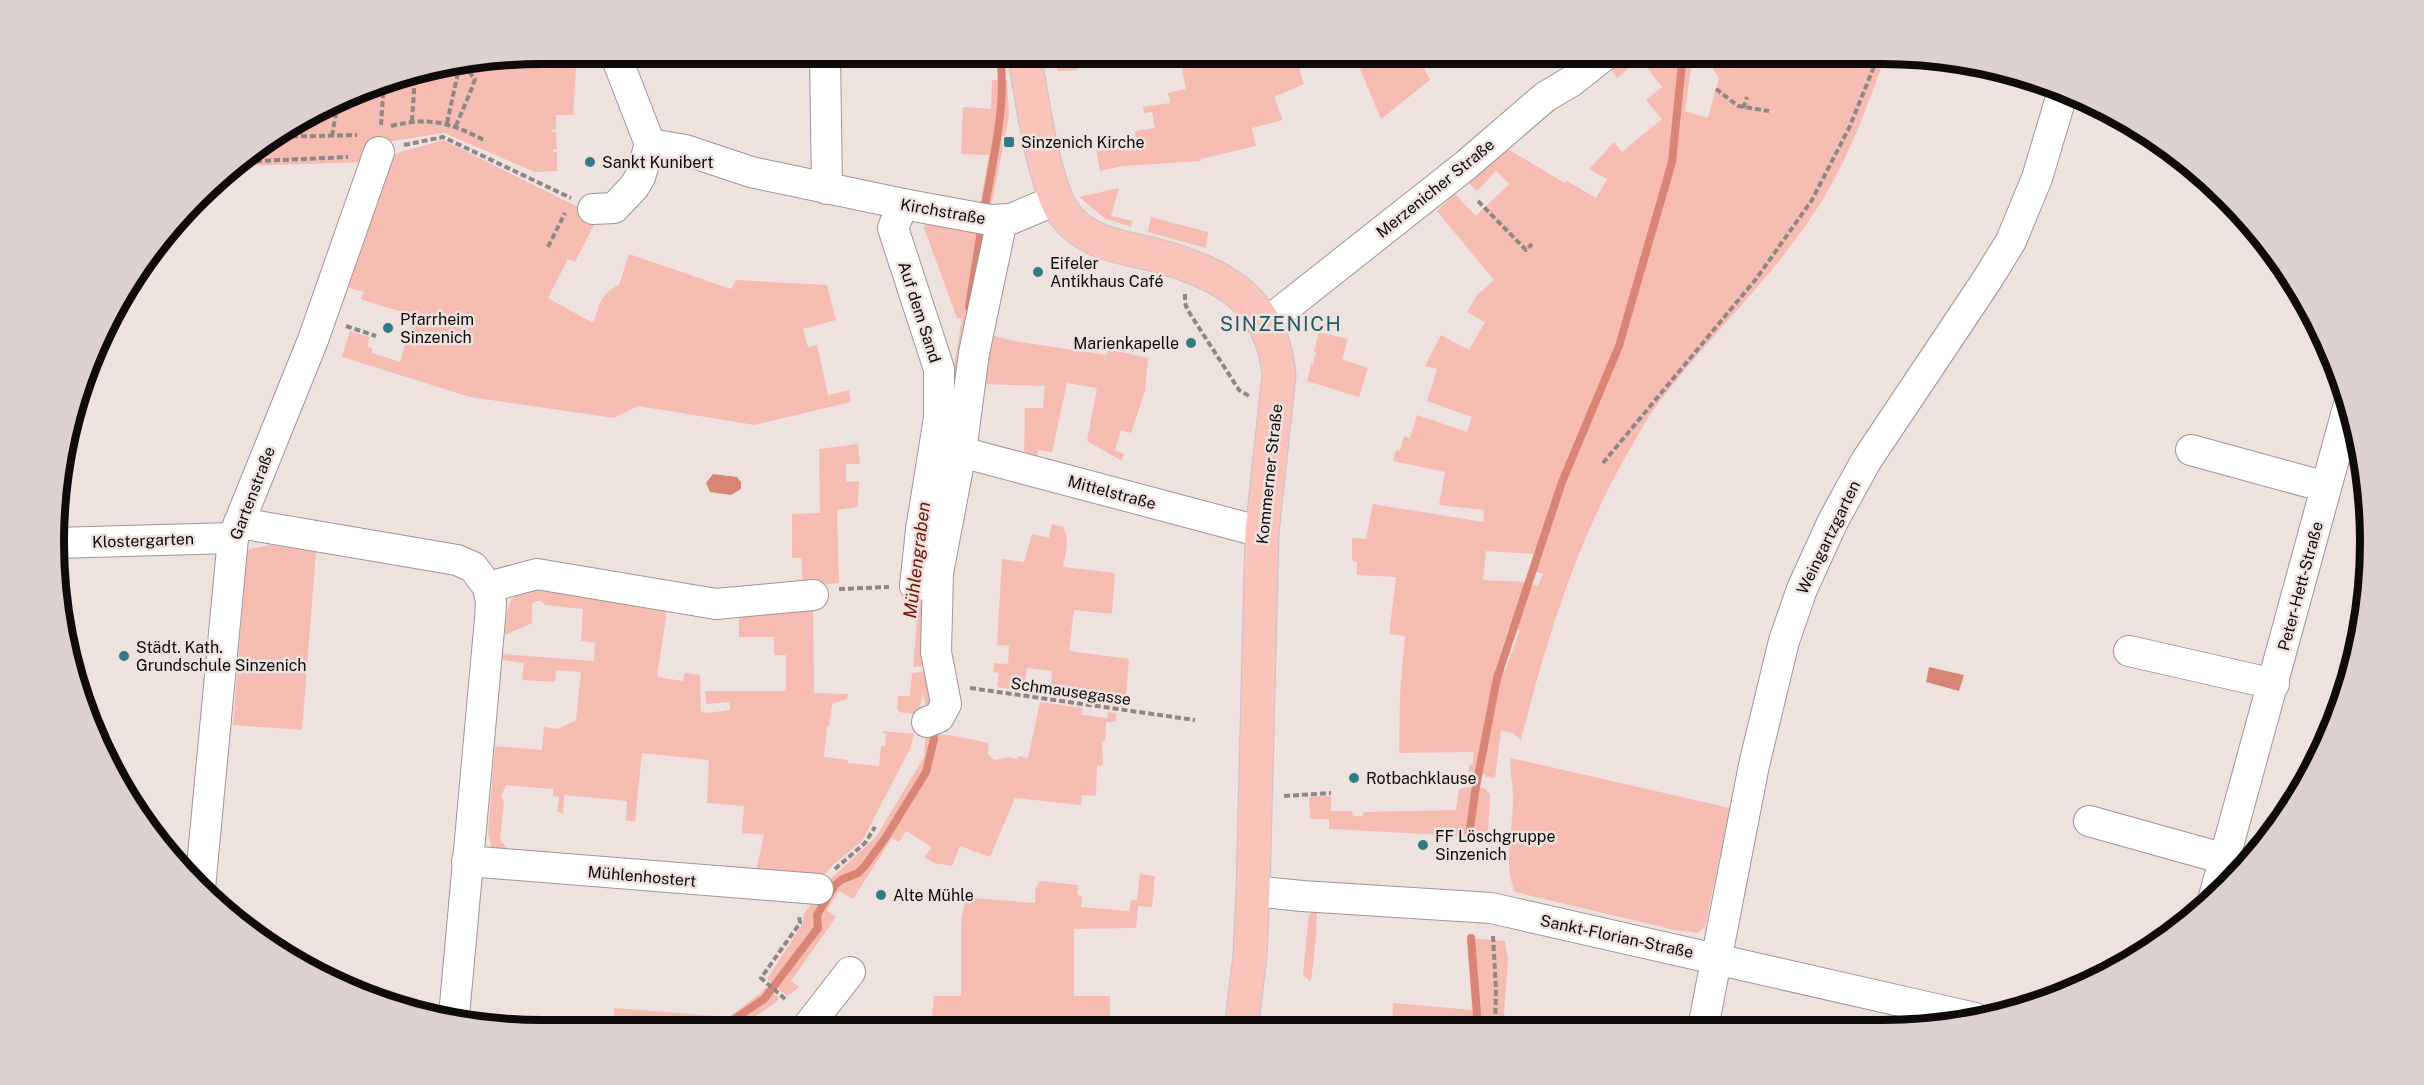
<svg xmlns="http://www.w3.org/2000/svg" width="2424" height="1085" viewBox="0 0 2424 1085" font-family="'Public Sans',sans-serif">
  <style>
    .green { fill: #f6bcb1; fill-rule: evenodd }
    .water { fill: #d88575 }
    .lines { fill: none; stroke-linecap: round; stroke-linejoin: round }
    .stream { stroke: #d88575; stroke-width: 8 }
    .minor-casing { stroke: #a19593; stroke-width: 32 }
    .major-casing { stroke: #c5c4c4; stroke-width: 35 }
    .path { stroke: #8f8784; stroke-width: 4; stroke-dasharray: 6 3; stroke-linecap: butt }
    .minor { stroke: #fff; stroke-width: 30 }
    .major { stroke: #fbc4ba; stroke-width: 33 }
    .poi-dot { fill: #347a86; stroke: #eee2df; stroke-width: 2 }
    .labels { text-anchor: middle; stroke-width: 5; stroke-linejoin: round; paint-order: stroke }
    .poi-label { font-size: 16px; fill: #0f0b0a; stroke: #eee2df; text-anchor: start }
    .street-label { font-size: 16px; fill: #0f0b0a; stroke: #eee2df }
    .water-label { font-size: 18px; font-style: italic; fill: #761105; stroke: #eee2df }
    .quarter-label { font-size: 20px; letter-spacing: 1.5px; fill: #225a64; stroke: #eee2df }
    .rim { fill: none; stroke: #0f0b0a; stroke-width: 8 }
  </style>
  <rect width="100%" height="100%" fill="#eee2df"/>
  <g class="green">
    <path d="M542 54H577L573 115H556V129L552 130 553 132H556L557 149H553V152H557V171L535 172 444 133 373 144 368 162 233 166 299 119 385 80Z"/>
    <path d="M1051 54H1074L1077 70 1058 71Z"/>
    <path d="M1179 54H1308L1309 57 1325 54 1326 59 1299 69 1304 84 1274 97 1283 120 1252 128 1256 146 1201 159V161L1123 166 1100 171 1096 149 1098 151 1137 146 1135 131 1155 128 1152 112 1144 113 1143 107 1170 103 1168 93 1186 89Z"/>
    <path d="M1349 54H1417L1430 80 1381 119 1357 62Z"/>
    <path d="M1623 54H1693L1685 111 1708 118 1719 78 1713 69 1716 54 1886 55C1869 101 1852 150 1827 192 1781 272 1709 334 1654 409 1645 422 1637 437 1629 451 1577 540 1546 640 1521 740L1513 733 1501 731 1495 778 1485 777V774L1469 772V765L1473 764 1474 752 1399 753 1400 694 1405 636 1389 634 1396 577 1357 575V563L1352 560V538L1366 539 1373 504 1483 522 1484 510 1439 505 1445 472 1393 461 1396 450 1400 451 1404 436 1410 438 1417 415 1467 432 1472 417 1427 401 1437 369 1425 366 1441 335 1469 350 1485 322 1467 312 1477 295 1494 280 1437 211 1455 194 1476 216 1509 184 1496 171 1477 191 1468 182 1506 148 1565 183 1567 181 1596 198 1607 179 1589 169 1614 142 1622 152 1662 119 1646 100 1662 87 1640 59 1617 78 1608 65ZM1486 551 1534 554 1529 570 1543 574 1538 586 1525 582 1483 580ZM1509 627 1520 630 1505 671 1496 668Z"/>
    <path d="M992 80H1007L1009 115 991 208 980 206 989 155 961 154 963 107 991 109Z"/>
    <path d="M443 140 598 217 575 262 568 259 548 298 593 323C601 304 598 295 619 285L629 254 731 289 736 280 827 285 836 320 803 329 808 347 817 345 828 395 849 390 851 402 755 425 638 406 614 418 470 397 342 357 350 331 369 337 368 347 372 348V353L400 362 414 316 361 299 364 292 343 286 390 155Z"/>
    <path d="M1119 188 1111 216 1133 221 1131 227 1104 218 1079 197Z"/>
    <path d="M1151 217 1208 232 1206 248 1148 232Z"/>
    <path d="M926 224 988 231 952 447 941 445 962 319 957 318 924 228Z"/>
    <path d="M1319 332 1348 339 1342 359 1368 368 1359 397 1307 381 1311 364H1313L1316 352 1314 351Z"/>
    <path d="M984 333 1014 341 1107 355 1108 349 1148 358 1145 391 1131 433 1121 430 1115 450 1124 454 1122 461 1087 441 1097 388 1067 383 1052 452 1038 450 1036 461 1024 458 1025 408H1043L1045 386 982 384Z"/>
    <path d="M858 444 860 464H846V482L859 481 858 507 837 510 839 583 803 586 801 558H792V514L820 513 819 449Z"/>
    <path d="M1052 524 1063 527C1071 540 1065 553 1063 567L1115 573 1112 614 1074 610 1069 651 1129 659 1125 707 997 687 999 673 993 672 994 663 1008 664 1009 646 997 645 1002 559 1024 562 1032 534 1049 538ZM1027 668 1052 671 1051 685 1025 682Z"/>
    <path d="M270 545 316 552 302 730 233 725 247 552 250 549Z"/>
    <path d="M527 587 664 607 666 617 657 677 683 681 685 673 700 675 701 711 707 713 730 710 729 702 706 704 705 691H786V655H774V637H739V615L813 607 814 693 848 694 847 699 832 704 829 726H827L824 757 848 760V763L879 766 881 746H885L886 734 883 733V731L914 734 910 749 862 841 834 864 819 881 755 876 764 835 742 833 744 806 707 803 709 760 642 753 635 821H626L627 801 564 795 563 813 557 812 559 797 553 796V789L506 785 501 796 504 801 500 839 512 855H504L492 848 488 833 495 746 542 750 544 727 558 729 576 720 581 672 556 670 555 682 522 680 524 663 502 660 503 654 594 661 595 643 581 641 583 609 545 605 541 601H536L532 604V623L505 635C507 611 505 600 527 587Z"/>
    <path d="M920 589 932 590V665L913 667Z"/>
    <path d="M932 671 940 702 926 707 923 694 918 715 899 712 897 709 898 696H910L912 673Z"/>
    <path d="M1040 702 1083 708 1082 715 1107 718 1108 712 1116 713V722H1106L1105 741H1102L1103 765 1097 766 1096 796 1082 795 1081 805 1015 798 990 857 960 846 952 866 934 863 924 857 932 847 906 831 899 842 892 838 853 899 839 891 827 910 836 917 791 981 799 987 787 996 767 979 803 923V915L827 882 876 837 924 757 926 734 950 735 989 743 988 754 994 760 1010 757 1017 759 1018 756 1028 758Z"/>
    <path d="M1511 758 1730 808 1705 927 1698 933 1675 930 1515 892C1502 862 1514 827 1513 795 1513 782 1509 772 1511 758Z"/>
    <path d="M1469 787 1484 788 1490 794 1488 834 1485 837 1329 829V819H1310L1309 797 1331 796V811H1352L1353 816H1363V812L1456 810 1459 789Z"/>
    <path d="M1140 874 1155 876 1152 907 1138 906 1136 928 1074 929V996H1110V1029L914 1030 916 1021 931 1024 934 996H961V923L966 894 975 895 974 898 1035 903V890L1040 881 1078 885 1077 895 1082 896 1081 907 1129 911 1131 900H1137Z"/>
    <path d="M1313 912H1317L1316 937 1311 982 1303 975 1308 923 1309 915Z"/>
    <path d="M1467 938 1505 941 1508 960 1503 1028H1392L1393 1003 1472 1010Z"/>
    <path d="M765 987 779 998 776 1002 746 1023 741 1019 729 1030 648 1031V1023L613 1019 614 1008 729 1017 762 992Z"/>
  </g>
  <g class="water">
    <path d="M713 474 737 477 741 482V489L731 495 710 492 706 483Z"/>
    <path d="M1929 667 1964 675 1959 691 1926 682Z"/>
  </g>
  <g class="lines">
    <g class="stream">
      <path d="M984 212C991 169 1009 95 999 54"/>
      <path d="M969 307 982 224"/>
      <path d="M1469 837 1475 792 1497 678 1562 482 1619 346 1672 162 1683 54"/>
      <path d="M1471 938 1477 1014 1475 1028"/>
      <path d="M722 1030 733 1020 764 999 818 928 817 915 835 885 841 880 858 873 864 867 886 837 926 772 934 739 932 726"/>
    </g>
    <g class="minor-casing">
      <g id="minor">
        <path d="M825 54 827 189"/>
        <path d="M650 144 685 150 751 172 903 204 990 220 1011 219 1056 200"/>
        <path d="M903 204 893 228 939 369V418L921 530 949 514"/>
        <path d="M593 209 614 208 634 187 640 177 650 144 615 54"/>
        <path d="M1266 323 1466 165 1545 97 1572 81 1606 54"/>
        <path d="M2191 450 2326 487"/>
        <path d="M961 452 1262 532"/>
        <path d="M239 523 457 560 473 567 488 587 537 574 716 604 813 595"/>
        <path d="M54 543 233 538"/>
        <path d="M915 586 921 530"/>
        <path d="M2129 651 2274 684"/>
        <path d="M927 722 939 717 946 704 936 652 938 573 961 452 974 353 1002 220"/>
        <path d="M2089 821 2225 859"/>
        <path d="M467 861 818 889"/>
        <path d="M200 888 233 538 313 340 379 152"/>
        <path d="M1253 891 1302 896 1491 908 1975 1018"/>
        <path d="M2214 897 2349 404"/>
        <path d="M454 1016 490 619 491 602 488 587"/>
        <path d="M1703 1028 1754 765 1784 641 1802 589 1833 521 1866 461 1987 280 2011 241 2037 178 2063 91"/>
        <path d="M805 1030 850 972"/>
      </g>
    </g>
    <g class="major-casing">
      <path id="major" d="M1024 54C1031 92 1044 190 1066 216 1085 241 1118 247 1147 253 1216 270 1272 296 1279 375L1262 532 1253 891 1250 956 1241 1029"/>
    </g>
    <g class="path">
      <path d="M1716 89 1738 106 1769 111"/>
      <path d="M1743 108 1747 97"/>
      <path d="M412 121 415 75"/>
      <path d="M447 123 459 68"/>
      <path d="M381 125 384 81"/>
      <path d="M391 126C431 116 450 123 486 141"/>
      <path d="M456 126C462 110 470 95 475 79L470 73 472 66"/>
      <path d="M332 136 338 102"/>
      <path d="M274 137 357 135"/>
      <path d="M404 145 443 137 571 198"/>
      <path d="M238 162 348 157"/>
      <path d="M1478 201 1526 250 1532 244"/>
      <path d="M548 247 565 213"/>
      <path d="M1185 294V303L1187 309 1239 390 1249 396"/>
      <path d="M346 326 376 336"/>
      <path d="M1603 463 1756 279 1812 200 1850 126 1879 54"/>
      <path d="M839 589 889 587"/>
      <path d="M970 688 1195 720"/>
      <path d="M1284 796 1331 793"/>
      <path d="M835 869 865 843 875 827"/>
      <path d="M1493 936 1496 989 1495 1028"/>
      <path d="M785 999 761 978 800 923 799 915"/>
    </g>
    <use href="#minor" class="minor"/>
    <use href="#major" class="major"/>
  </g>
  <g class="poi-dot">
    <rect x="1003" y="136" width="12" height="12" rx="3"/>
    <circle cx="590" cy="162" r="6"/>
    <circle cx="1038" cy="272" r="6"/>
    <circle cx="388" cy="328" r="6"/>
    <circle cx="1191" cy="343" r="6"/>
    <circle cx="124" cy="656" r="6"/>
    <circle cx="1354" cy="778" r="6"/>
    <circle cx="1423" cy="845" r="6"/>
    <circle cx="881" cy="895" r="6"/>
  </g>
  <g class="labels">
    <g class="poi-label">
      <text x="1021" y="148">Sinzenich Kirche</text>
      <text x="602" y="168">Sankt Kunibert</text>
      <text x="1050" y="269">Eifeler<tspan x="1050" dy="18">Antikhaus Café</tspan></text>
      <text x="400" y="325">Pfarrheim<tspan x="400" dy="18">Sinzenich</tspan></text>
      <text x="1179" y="349" text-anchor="end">Marienkapelle</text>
      <text x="136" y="653">Städt. Kath.<tspan x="136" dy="18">Grundschule Sinzenich</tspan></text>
      <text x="1366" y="784">Rotbachklause</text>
      <text x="1435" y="842">FF Löschgruppe<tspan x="1435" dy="18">Sinzenich</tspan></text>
      <text x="893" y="901">Alte Mühle</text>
    </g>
    <g class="street-label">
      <text transform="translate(1435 188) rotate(-39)" y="6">Merzenicher Straße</text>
      <text transform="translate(943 211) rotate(10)" y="6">Kirchstraße</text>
      <text transform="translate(920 312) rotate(72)" y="6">Auf dem Sand</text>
      <text transform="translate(1269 474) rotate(-84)" y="6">Kommerner Straße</text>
      <text transform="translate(1112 492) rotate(15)" y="6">Mittelstraße</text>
      <text transform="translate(252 493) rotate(-69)" y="6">Gartenstraße</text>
      <text transform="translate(1828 537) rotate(-64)" y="6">Weingartzgarten</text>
      <text transform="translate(143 540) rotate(-2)" y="6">Klostergarten</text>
      <text transform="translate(2300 586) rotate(-75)" y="6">Peter-Hett-Straße</text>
      <text transform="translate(1071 691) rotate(8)" y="6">Schmausegasse</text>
      <text transform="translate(642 876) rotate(5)" y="6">Mühlenhostert</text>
      <text transform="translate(1617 936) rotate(12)" y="6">Sankt-Florian-Straße</text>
    </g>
    <g class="water-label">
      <text transform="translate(917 560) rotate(-83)" y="6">Mühlengraben</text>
    </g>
    <g class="quarter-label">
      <text x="1281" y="331">SINZENICH</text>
    </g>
  </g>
  <path d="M0 0H2424V1085H0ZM542 64H1882A478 478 0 0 1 2360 542V542A478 478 0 0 1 1882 1020H542A478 478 0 0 1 64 542V542A478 478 0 0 1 542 64Z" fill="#dcd1ce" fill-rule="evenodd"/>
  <path class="rim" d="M542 64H1882A478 478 0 0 1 2360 542V542A478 478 0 0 1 1882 1020H542A478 478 0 0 1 64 542V542A478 478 0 0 1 542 64Z"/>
</svg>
